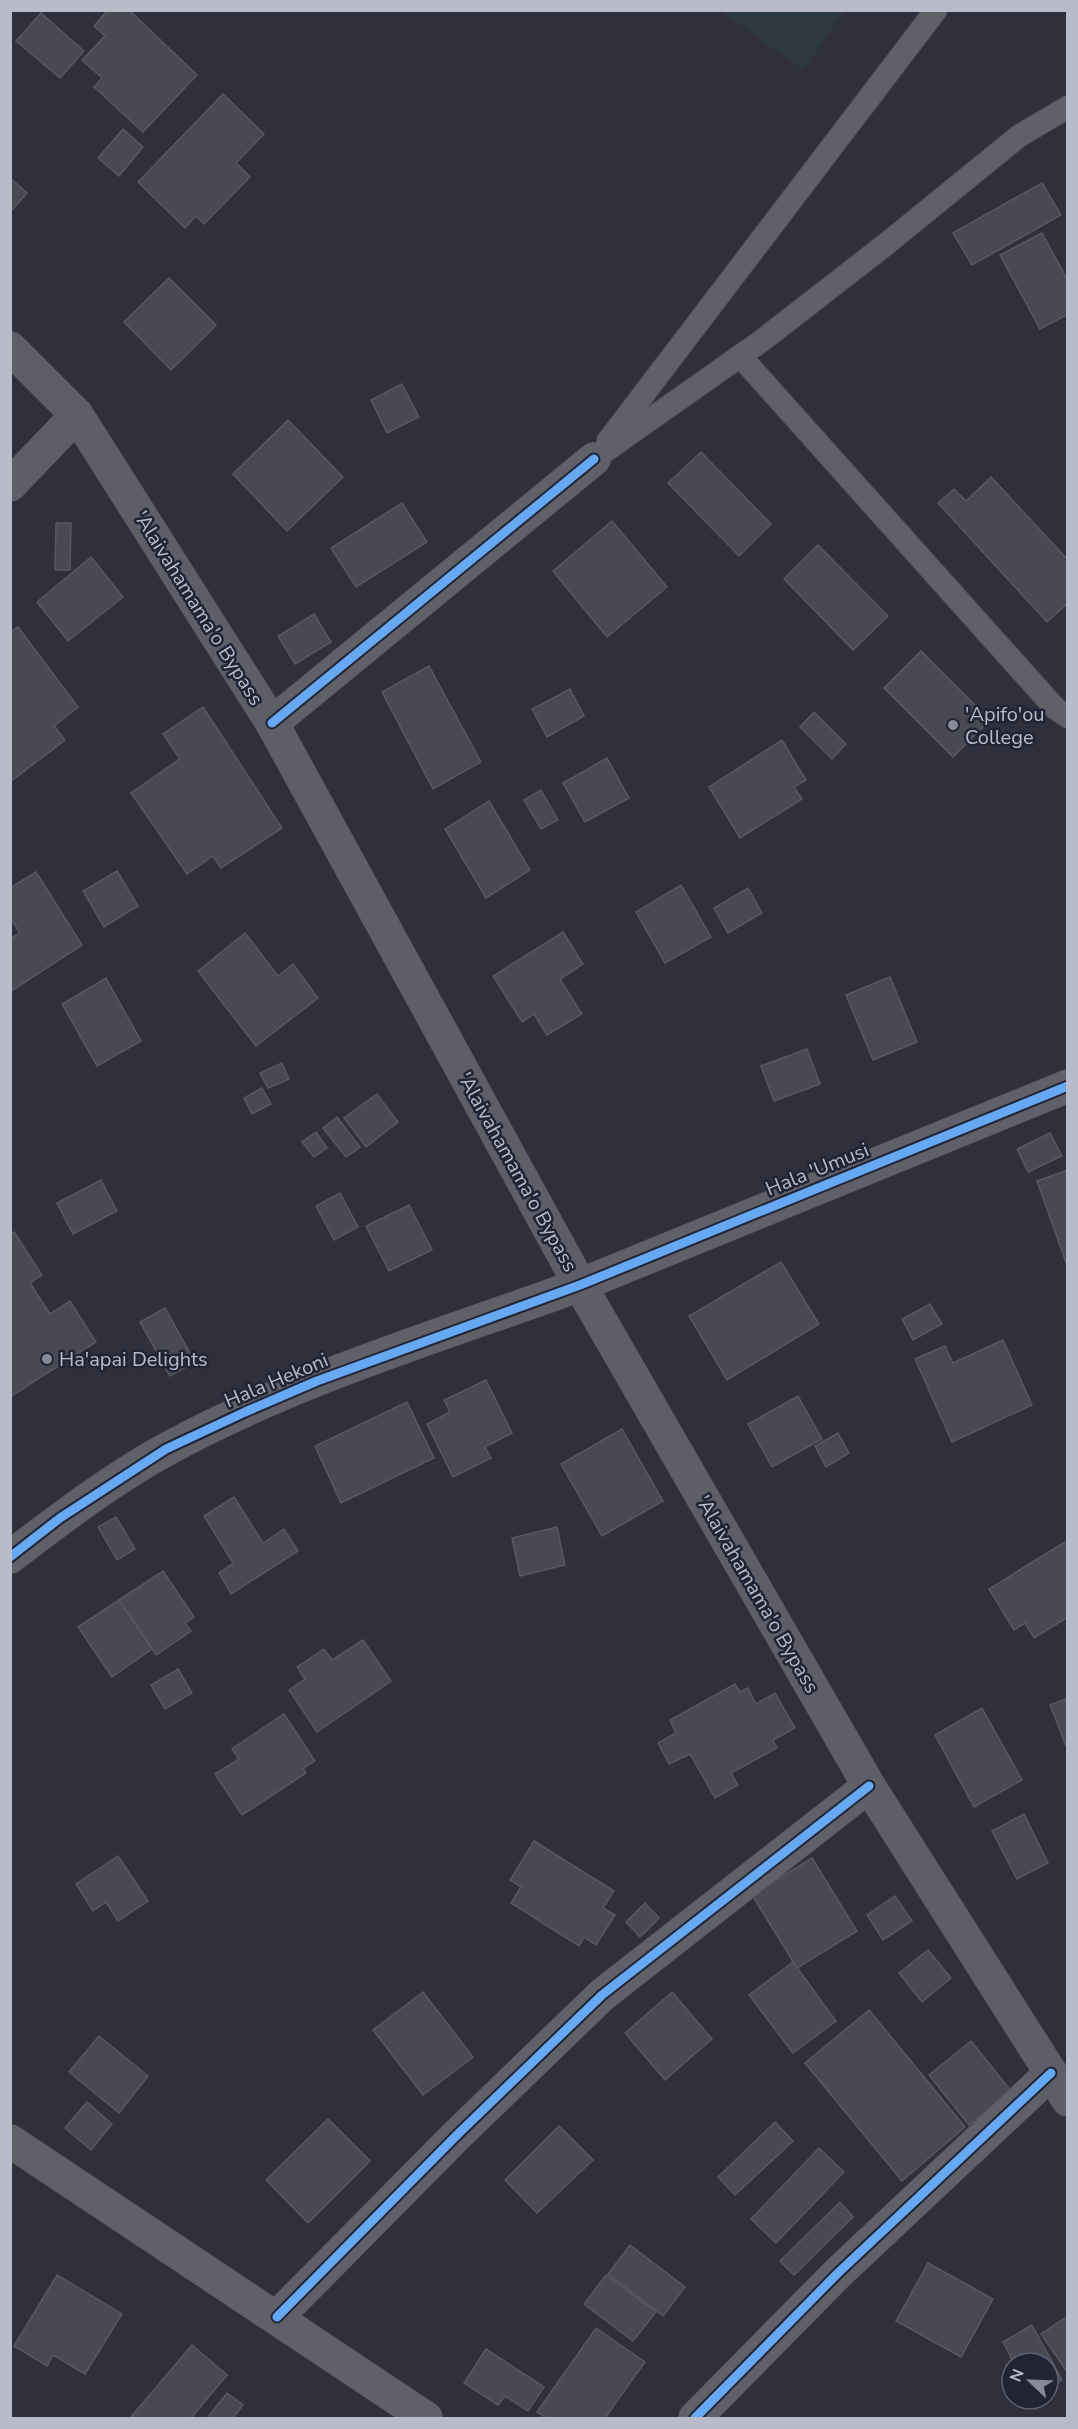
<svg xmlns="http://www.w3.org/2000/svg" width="1078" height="2429" viewBox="0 0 1078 2429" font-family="'Nunito Sans',sans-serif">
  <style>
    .green { fill: #2d3841 }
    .building { fill: #484952; stroke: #575862; stroke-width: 1.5 }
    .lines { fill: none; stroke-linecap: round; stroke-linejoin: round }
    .service-casing { stroke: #4b4c54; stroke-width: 24 }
    .minor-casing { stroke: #4b4c54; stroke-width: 34 }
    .tertiary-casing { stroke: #4b4c54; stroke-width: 34 }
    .secondary-casing { stroke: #4b4c54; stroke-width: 34 }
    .service { stroke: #5f6068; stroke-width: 22 }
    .minor { stroke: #5f6068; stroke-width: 33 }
    .tertiary { stroke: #5f6068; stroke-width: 33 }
    .secondary { stroke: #5d5e68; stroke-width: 33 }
    .cycleway-casing { stroke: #222435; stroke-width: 13 }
    .cycleway { stroke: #66a8f1; stroke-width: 9 }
    .poi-dot { fill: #898a98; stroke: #222435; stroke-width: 2 }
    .labels { text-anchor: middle; stroke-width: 5; stroke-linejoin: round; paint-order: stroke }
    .street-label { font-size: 20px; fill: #babbca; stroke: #222435 }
    .poi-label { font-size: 20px; fill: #babbca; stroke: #222435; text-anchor: start }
  </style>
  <rect width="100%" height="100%" fill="#2f303b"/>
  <path class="green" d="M720 11H845L803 70Z"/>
  <g class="building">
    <path d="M108 10H129L197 75 143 132 94 87 102 78 82 60 105 36 94 26Z"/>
    <path d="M41 13 84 51 60 78 16 41Z"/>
    <path d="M223 94 264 134 236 163 250 177 204 224 196 216 185 228 138 182Z"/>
    <path d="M123 129 143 147 119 176 98 158Z"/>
    <path d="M10 178 27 193 10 212Z"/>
    <path d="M1042 183 1061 215 972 265 953 233Z"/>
    <path d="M1042 233 1068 281V314L1040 329 1000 255Z"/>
    <path d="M169 278 216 325 171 370 124 322Z"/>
    <path d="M402 384 419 417 387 433 371 400Z"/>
    <path d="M288 420 343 477 287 531 233 474Z"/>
    <path d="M701 452 771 524 739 556 668 483Z"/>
    <path d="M991 477 1068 560V603L1047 622 938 503 954 489 966 501Z"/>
    <path d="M402 503 427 542 356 587 331 548Z"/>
    <path d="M612 521 667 587 607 637 553 571Z"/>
    <path d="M56 523H71L70 570H55Z"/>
    <path d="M818 545 888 616 853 650 784 579Z"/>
    <path d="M91 557 123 597 68 641 37 602Z"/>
    <path d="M314 614 331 642 295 664 278 636Z"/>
    <path d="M18 627 78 707 54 726 65 740 10 782V632Z"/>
    <path d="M921 651 990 720 953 757 884 688Z"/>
    <path d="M429 666 481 762 433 789 382 692Z"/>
    <path d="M570 689 584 716 547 737 532 709Z"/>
    <path d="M203 707 282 828 221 868 213 856 187 874 131 793 180 759 163 734Z"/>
    <path d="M814 712 846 744 832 759 800 727Z"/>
    <path d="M782 740 806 780 794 787 802 799 740 838 709 787Z"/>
    <path d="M607 758 629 798 585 822 563 783Z"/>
    <path d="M541 790 558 820 541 829 524 800Z"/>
    <path d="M489 801 530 870 486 898 445 829Z"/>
    <path d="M117 871 138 906 104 927 83 891Z"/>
    <path d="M36 872 82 945 13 990 10 985V939L20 933 10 917V888Z"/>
    <path d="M681 885 711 937 665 963 636 912Z"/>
    <path d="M748 888 762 913 728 933 714 908Z"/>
    <path d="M563 932 583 964 560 979 582 1014 547 1035 534 1014 522 1022 493 976Z"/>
    <path d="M245 933 278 976 293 964 318 998 256 1046 198 971Z"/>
    <path d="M890 977 917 1042 873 1060 846 995Z"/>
    <path d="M106 978 141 1041 97 1066 62 1004Z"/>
    <path d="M807 1049 820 1084 774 1101 761 1066Z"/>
    <path d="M282 1063 289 1079 268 1088 260 1073Z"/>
    <path d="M262 1088 271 1104 252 1114 244 1098Z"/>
    <path d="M377 1094 398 1122 366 1147 344 1118Z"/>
    <path d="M337 1117 360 1147 346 1157 323 1128Z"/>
    <path d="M316 1132 327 1148 314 1157 302 1142Z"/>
    <path d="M1050 1133 1062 1156 1028 1172 1017 1149Z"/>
    <path d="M1068 1170V1268L1037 1181Z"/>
    <path d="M101 1180 117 1211 73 1234 57 1203Z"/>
    <path d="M340 1193 358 1227 334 1240 316 1206Z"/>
    <path d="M409 1205 432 1250 389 1271 366 1226Z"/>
    <path d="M14 1232 42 1275 30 1283 50 1314 70 1301 96 1342 10 1397V1234Z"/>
    <path d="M781 1262 819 1324 727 1380 689 1316Z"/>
    <path d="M930 1304 942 1324 913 1340 902 1319Z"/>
    <path d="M165 1308 195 1362 170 1376 140 1322Z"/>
    <path d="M1003 1340 1032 1405 952 1442 915 1359 945 1346 953 1363Z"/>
    <path d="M486 1380 512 1433 485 1447 491 1458 453 1477 427 1424 450 1412 444 1400Z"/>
    <path d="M798 1396 822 1439 772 1467 748 1424Z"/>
    <path d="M407 1402 434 1458 341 1503 315 1446Z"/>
    <path d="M622 1429 663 1501 602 1536 561 1464Z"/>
    <path d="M838 1433 849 1453 826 1467 815 1446Z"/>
    <path d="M234 1497 263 1543 284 1529 298 1551 231 1594 219 1573 233 1563 204 1516Z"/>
    <path d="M116 1517 135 1549 117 1560 98 1527Z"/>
    <path d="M557 1527 565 1565 520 1576 512 1538Z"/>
    <path d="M1068 1540V1617L1034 1638 1025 1623 1014 1630 989 1589Z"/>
    <path d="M163 1571 194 1617 185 1623 191 1631 156 1655 119 1600Z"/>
    <path d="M119 1600 152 1649 112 1677 78 1627Z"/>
    <path d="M363 1640 391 1681 317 1732 289 1690 305 1679 297 1667 324 1649 332 1660Z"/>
    <path d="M178 1669 192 1693 165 1709 151 1685Z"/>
    <path d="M735 1684 740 1692 748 1688 756 1704 775 1693 795 1728 773 1740 777 1748 731 1773 738 1785 715 1798 690 1754 669 1764 658 1743 676 1733 670 1720Z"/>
    <path d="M1068 1698V1748H1067L1050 1705Z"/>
    <path d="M982 1708 1022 1780 974 1807 935 1735Z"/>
    <path d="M284 1714 315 1761 303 1768 306 1773 242 1815 215 1774 239 1759 232 1749Z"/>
    <path d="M1024 1814 1048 1863 1017 1879 992 1831Z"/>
    <path d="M534 1841 614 1891 603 1908 615 1915 596 1945 584 1937 579 1946 511 1903 521 1887 510 1880Z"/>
    <path d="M118 1856 148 1901 118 1921 106 1902 93 1911 76 1884Z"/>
    <path d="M812 1858 857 1931 797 1968 752 1895Z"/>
    <path d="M895 1896 912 1921 883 1940 867 1915Z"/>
    <path d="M645 1903 659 1918 640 1937 626 1922Z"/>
    <path d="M928 1950 951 1978 922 2002 899 1973Z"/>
    <path d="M793 1962 836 2021 793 2053 749 1995Z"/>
    <path d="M423 1992 473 2057 423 2095 373 2030Z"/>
    <path d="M672 1992 712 2039 665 2080 625 2033Z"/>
    <path d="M869 2010 965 2127 902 2181 805 2063Z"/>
    <path d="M99 2036 148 2076 119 2113 69 2072Z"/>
    <path d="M971 2041 1011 2091 969 2125 929 2075Z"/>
    <path d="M87 2102 112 2124 91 2150 65 2128Z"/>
    <path d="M328 2119 370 2161 308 2223 266 2180Z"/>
    <path d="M775 2122 793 2141 735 2195 718 2177Z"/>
    <path d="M559 2126 593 2160 537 2213 505 2180Z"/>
    <path d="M819 2148 844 2172 776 2243 751 2219Z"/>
    <path d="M840 2202 853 2217 794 2275 780 2261Z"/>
    <path d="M630 2245 685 2287 663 2316 608 2274Z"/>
    <path d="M928 2263 993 2299 961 2357 896 2321Z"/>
    <path d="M57 2275 122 2314 85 2374 53 2355 47 2366 14 2346Z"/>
    <path d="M606 2275 656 2312 633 2341 584 2304Z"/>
    <path d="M1068 2316V2373L1041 2334Z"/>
    <path d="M1032 2325 1062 2380 1048 2387V2363H1014L1003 2342Z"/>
    <path d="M596 2328 645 2362 605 2418H547L537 2412Z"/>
    <path d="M192 2345 227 2375 191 2418H130Z"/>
    <path d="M486 2349 544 2387 528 2411 505 2396 498 2405 464 2383Z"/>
    <path d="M1012 2367V2392L1004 2377Z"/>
    <path d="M227 2393 243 2405 233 2418H207Z"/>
  </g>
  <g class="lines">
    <g class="service-casing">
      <g id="service">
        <path d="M740 356 1055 708 1068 717"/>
        <path d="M608 441 936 10"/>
        <path d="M594 459 760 342 885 245 1019 136 1068 107"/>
      </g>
    </g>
    <g class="minor-casing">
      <g id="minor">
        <path d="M272 723 594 459"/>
        <path d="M580 1285 1068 1086"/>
        <path d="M10 2141 426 2418"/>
        <path d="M277 2317 457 2135 602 1995 869 1786"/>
        <path d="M695 2418 838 2273 1051 2073"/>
      </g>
    </g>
    <g class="tertiary-casing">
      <path id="tertiary" d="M10 1557C60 1519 112 1479 167 1449 297 1378 442 1335 580 1285"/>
    </g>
    <g class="secondary-casing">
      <g id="secondary">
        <path d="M10 348 77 415 272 723 580 1285 869 1786 1068 2100"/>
        <path d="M10 485 77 415"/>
      </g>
    </g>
    <use href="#service" class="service"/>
    <use href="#minor" class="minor"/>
    <use href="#tertiary" class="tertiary"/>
    <use href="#secondary" class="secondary"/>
    <g class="cycleway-casing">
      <g id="cycleway">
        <path d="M272 723 594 459"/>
        <path d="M10 1557 60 1518 166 1449 245 1412 317 1381 580 1285 1068 1086"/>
        <path d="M277 2317 457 2135 602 1995 869 1786"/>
        <path d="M695 2418 838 2273 1051 2073"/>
      </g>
    </g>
    <use href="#cycleway" class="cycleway"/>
  </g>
  <g class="poi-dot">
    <circle cx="953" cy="725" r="6"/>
    <circle cx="47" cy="1359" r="6"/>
  </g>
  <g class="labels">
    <g class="street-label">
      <text transform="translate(199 608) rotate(58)" y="7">'Alaivahamama'o Bypass</text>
      <text transform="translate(817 1169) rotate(-22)" y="7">Hala 'Umusi</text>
      <text transform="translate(518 1172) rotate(61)" y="7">'Alaivahamama'o Bypass</text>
      <text transform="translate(276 1380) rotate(-23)" y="7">Hala Hekoni</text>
      <text transform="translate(758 1594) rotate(60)" y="7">'Alaivahamama'o Bypass</text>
    </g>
    <g class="poi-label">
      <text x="965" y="721">'Apifo'ou<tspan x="965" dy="23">College</tspan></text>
      <text x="59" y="1366">Ha'apai Delights</text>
    </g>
  </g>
  <rect width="1078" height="2429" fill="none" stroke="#babbca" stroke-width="24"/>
  <g transform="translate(1030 2381) rotate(293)"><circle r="28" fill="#222435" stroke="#5f6071" stroke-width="1.5"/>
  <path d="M0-4.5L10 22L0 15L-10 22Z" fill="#898a98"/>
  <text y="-9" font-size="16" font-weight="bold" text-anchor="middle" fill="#babbca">N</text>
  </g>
</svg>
